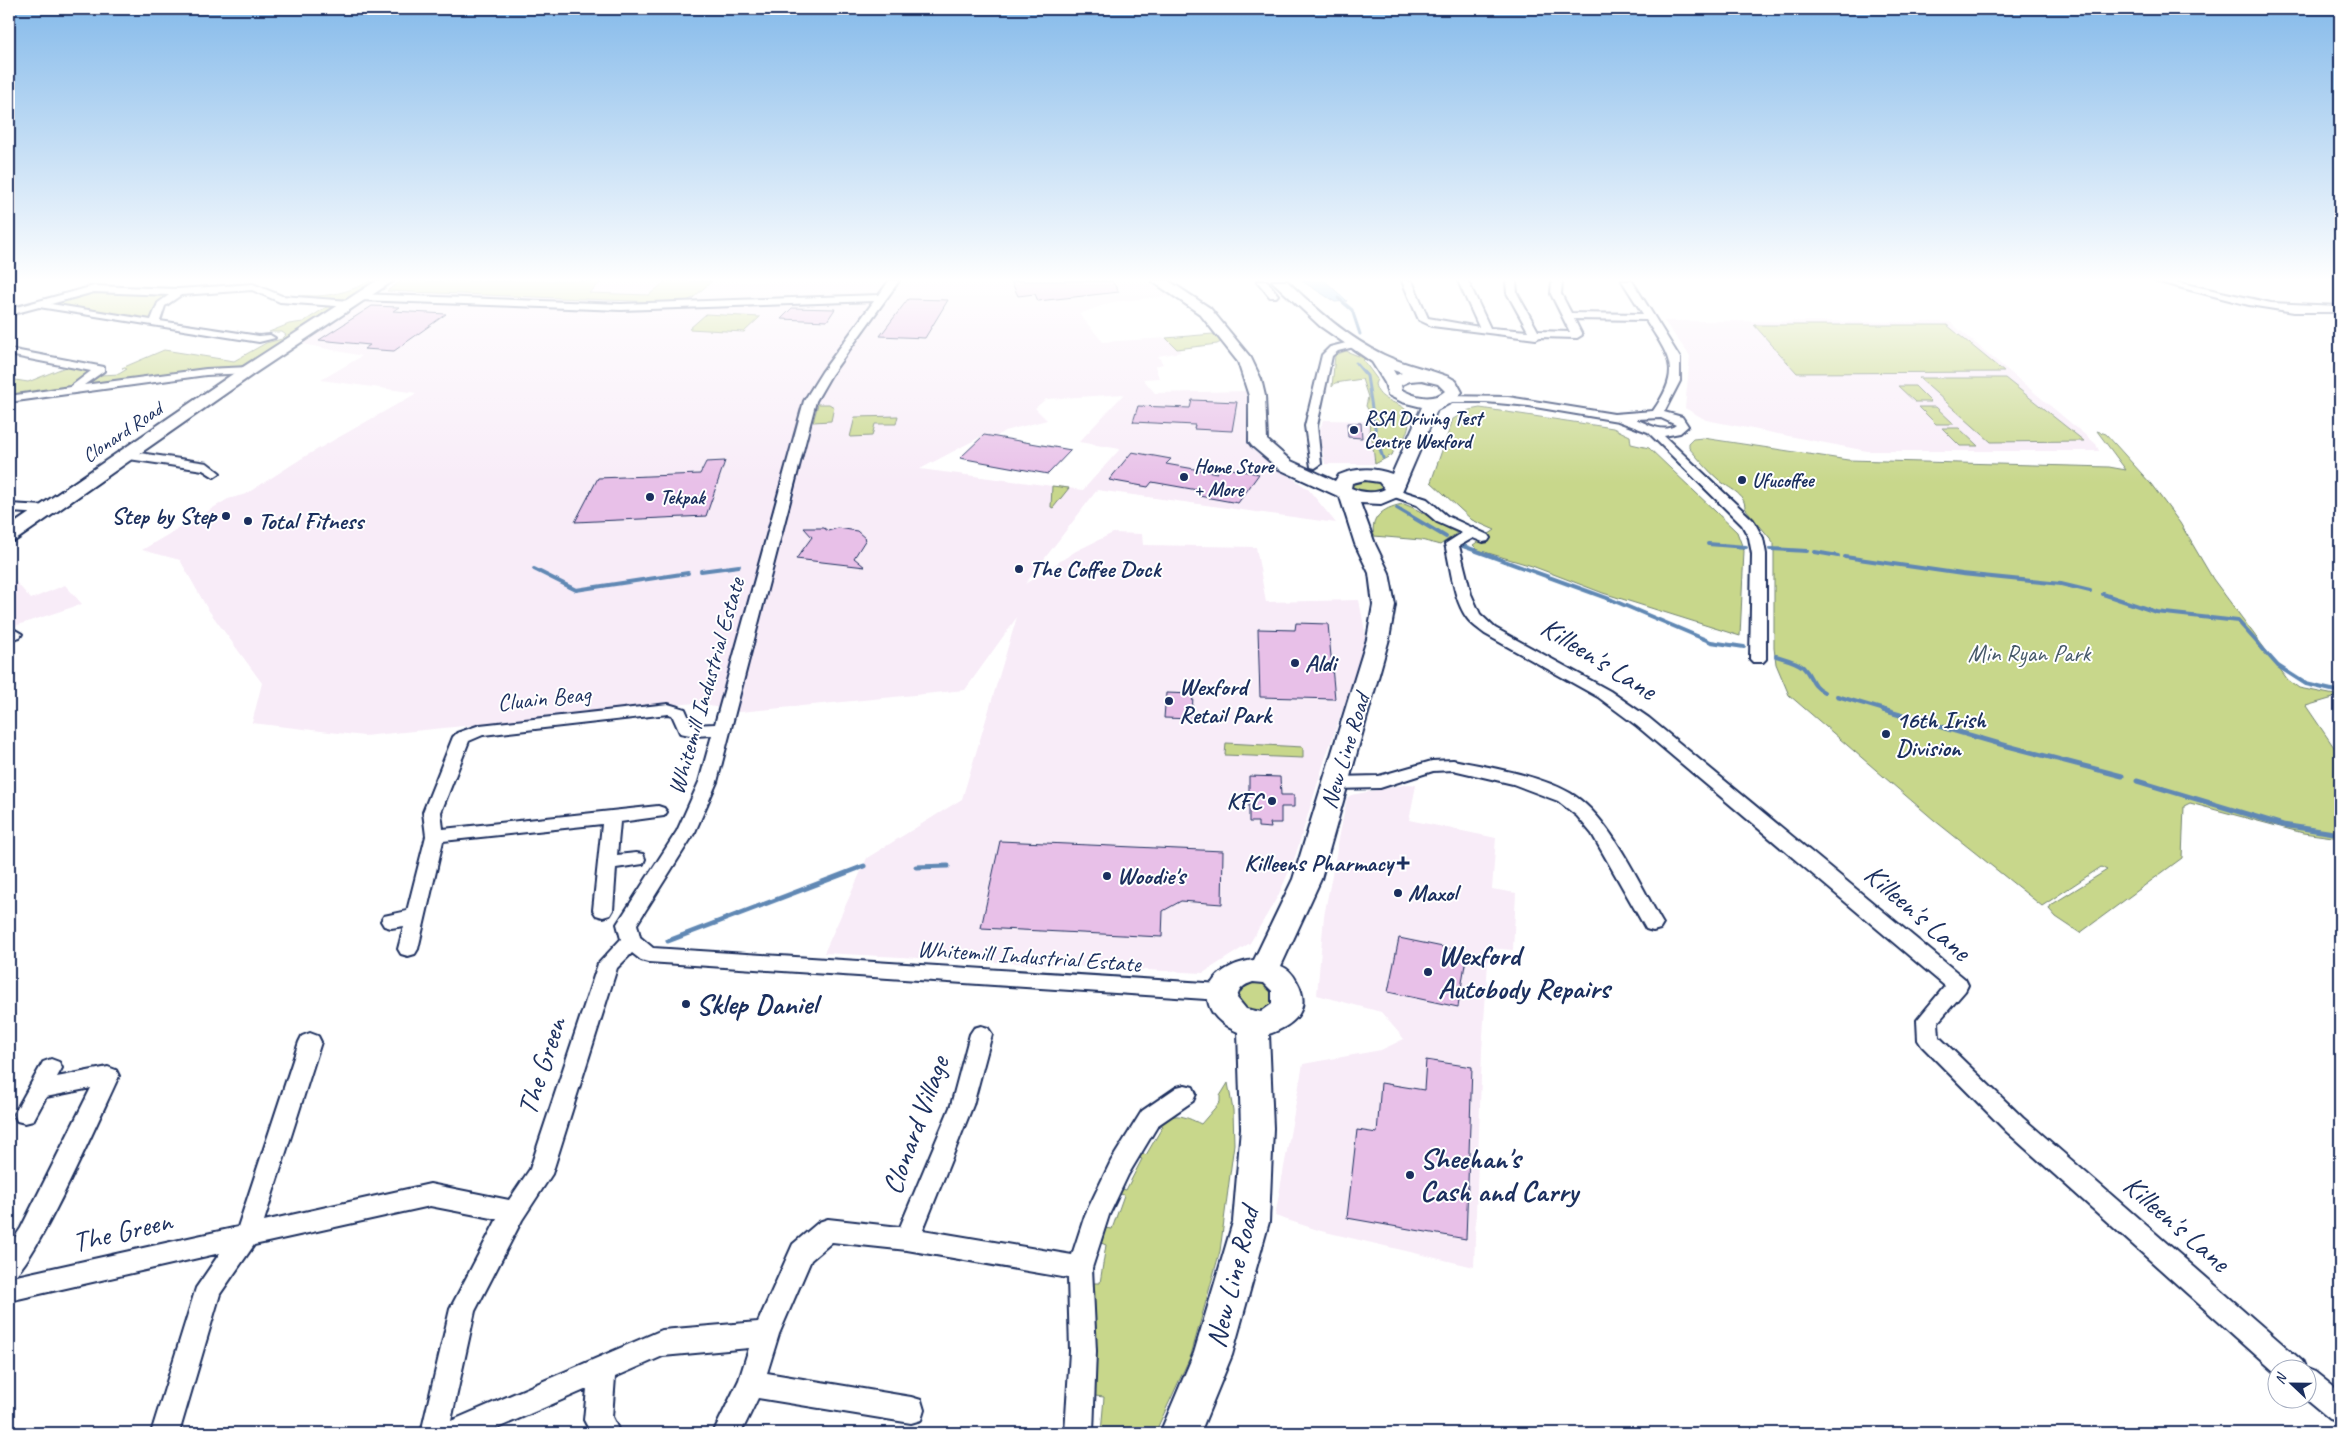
<svg xmlns="http://www.w3.org/2000/svg" width="2349" height="1442" viewBox="0 0 2349 1442" font-family="Caveat,sans-serif">
  <style>
    .built { fill: #f8ecf8; fill-rule: evenodd }
    .green { fill: #c8d78b; stroke: #728374 }
    .water { fill: #90c4ed; stroke: #6188b4 }
    .lines { fill: none; stroke-linecap: round; stroke-linejoin: round }
    .stream-far3 { stroke: #6188b4; stroke-width: 3 }
    .stream-far2 { stroke: #6188b4; stroke-width: 4 }
    .stream-far1 { stroke: #6188b4; stroke-width: 5 }
    .stream { stroke: #6188b4; stroke-width: 6 }
    .building { fill: #e8c0e8; stroke: #1b2f5e }
    .street-casing { stroke: #1b2f5e; stroke-width: 4 }
    .secondary-casing { stroke: #1b2f5e; stroke-width: 4 }
    .street { fill: #fff; fill-rule: evenodd }
    .secondary { fill: #fff; fill-rule: evenodd }
    .poi-dot { fill: #1b2f5e; stroke: #fff; stroke-width: 2 }
    .labels { text-anchor: middle; stroke-width: 4; stroke-linejoin: round; paint-order: stroke }
    .far-poi-label { font-size: 20px; font-weight: bold; fill: #1b2f5e; stroke: #fff; text-anchor: start }
    .far-street-label { font-size: 20px; fill: #1b2f5e; stroke: #fff }
    .poi-label { font-size: 24px; font-weight: bold; fill: #1b2f5e; stroke: #fff; text-anchor: start }
    .park-label { font-size: 24px; fill: #465969; stroke: #fff }
    .street-label { font-size: 24px; fill: #1b2f5e; stroke: #fff }
    .near-street-label { font-size: 29px; fill: #1b2f5e; stroke: #fff }
    .near-poi-label { font-size: 29px; font-weight: bold; fill: #1b2f5e; stroke: #fff; text-anchor: start }
  </style>
  <rect width="100%" height="100%" fill="#fff"/>
  <filter id="ink" filterUnits="userSpaceOnUse"><feTurbulence type="fractalNoise" baseFrequency=".02" numOctaves="2"/><feDisplacementMap in="SourceGraphic" scale="10" xChannelSelector="R" yChannelSelector="G"/><feConvolveMatrix kernelMatrix="1 2 1 2 8 2 1 2 1" color-interpolation-filters="sRGB"/></filter>
  <g filter="url(#ink)">
    <g class="built">
      <path d="M401 281H1145L1171 296 1112 302 1079 314 1103 342 1166 338 1181 352 1158 356 1163 364 1155 366 1159 378 1143 379 1155 393 1247 391 1248 433 1254 451 1308 489 1336 523 1097 490 1025 584 1076 551 1113 533 1142 534 1143 545 1256 547 1266 602 1359 600 1367 642 1325 759 1294 860 1278 896 1250 943 1203 973 824 953 867 858 962 799 1017 617 965 690 740 712 695 703 364 736 252 723 262 683 207 608 180 560 142 550 228 499 246 494 304 457 417 393 321 380 362 356 299 343ZM1124 394 1079 442 1120 449 1083 490 920 469 984 435 996 437 1004 431 1047 420 1035 408 1046 399Z"/>
      <path d="M1664 321 1950 322 2096 444 2099 451H1867L1706 420 1685 408 1690 356Z"/>
      <path d="M1323 420 1369 421V438L1374 443 1375 464H1325L1319 433Z"/>
      <path d="M9 579 16 582 31 599 65 585 82 604 9 628Z"/>
      <path d="M1409 784 1416 785 1409 820 1496 838 1492 889 1516 893 1513 950 1489 948 1482 1051 1474 1267 1321 1231 1275 1216 1303 1064 1381 1050 1404 1039 1381 1012 1317 995 1324 916 1347 798 1351 795Z"/>
    </g>
    <g class="green">
      <path d="M370 281H378L346 299 294 298C303 294 308 296 317 296 337 295 353 290 370 281Z"/>
      <path d="M401 281H603L589 293 649 295 666 281H712L693 298 682 303 387 291Z"/>
      <path d="M94 291 163 293 167 295C159 304 154 307 152 319L147 321 48 304Z"/>
      <path d="M328 306H332L333 310 243 366 89 383 101 375 119 374 127 369 122 368 164 350 234 361 266 343 282 339 286 335 282 332H269L289 324 303 322Z"/>
      <path d="M706 314 760 317 744 332 689 329Z"/>
      <path d="M1754 325H1947L2004 372 1797 373Z"/>
      <path d="M1213 334 1221 342 1217 344 1177 349 1166 338Z"/>
      <path d="M1346 351 1366 359 1363 360 1377 379 1375 384C1381 413 1427 393 1402 443L1393 442 1394 450 1392 455 1375 464 1372 438H1369L1370 413 1366 406 1368 397 1362 379 1335 383 1332 387 1335 355Z"/>
      <path d="M68 366 86 369 88 372C74 394 32 392 9 395V379L28 382Z"/>
      <path d="M1919 378H2005L2084 441 1991 442Z"/>
      <path d="M1898 386H1915L1931 402H1915Z"/>
      <path d="M818 404H829L834 407 831 421 813 422Z"/>
      <path d="M1919 407H1936L1954 424H1936Z"/>
      <path d="M1480 408 1613 428 1630 436 1631 444 1649 448 1737 532 1744 551 1740 636 1603 593 1532 566 1478 550 1473 545 1495 530 1472 520 1431 482 1453 419 1469 410Z"/>
      <path d="M898 416 896 424H875L872 436 850 437 855 417Z"/>
      <path d="M1942 428H1959L1978 446H1960Z"/>
      <path d="M2097 431 2106 434 2151 484 2180 523 2213 579 2288 680 2299 688 2340 696 2306 706 2340 756V838L2303 833 2190 803 2184 806 2182 858 2080 933 2056 917 2049 909 2051 905 2107 870 2101 867 2042 906 1934 820 1789 695 1776 664 1774 648V543L1745 508C1745 493 1729 489 1719 480 1708 471 1699 459 1689 448V443L1693 439 1703 438 1848 460 2109 467 2126 470Z"/>
      <path d="M1361 478 1379 481 1384 490 1378 494 1352 491 1349 484Z"/>
      <path d="M1052 486 1069 488 1053 508 1051 507Z"/>
      <path d="M1404 504C1424 511 1438 525 1457 533L1440 545 1421 540 1374 536C1369 516 1387 506 1404 504Z"/>
      <path d="M1226 743 1303 747V758L1225 755Z"/>
      <path d="M1245 981 1265 982 1274 989 1276 1005 1263 1014 1236 1009 1237 985Z"/>
      <path d="M1228 1083 1233 1110 1234 1144 1220 1251 1191 1355 1155 1433H1101L1104 1397 1095 1396 1091 1320 1092 1283H1100L1106 1245 1099 1242 1104 1228 1112 1229 1124 1195 1116 1193 1118 1188 1126 1190 1142 1159 1135 1156 1138 1151 1146 1155 1163 1126 1157 1123C1175 1112 1182 1115 1201 1124L1220 1102V1096Z"/>
    </g>
    <path class="water" d="M1302 281H1325L1347 301 1335 302Z"/>
    <g class="lines">
      <g class="stream-far3">
        <path d="M1338 298 1352 310 1360 334"/>
        <path d="M1356 363 1367 376 1377 440 1383 458"/>
      </g>
      <g class="stream-far2">
        <path d="M1397 508 1446 537"/>
        <path d="M1708 544 1746 547"/>
        <path d="M1463 546 1612 600 1711 642 1744 647"/>
        <path d="M1770 549 1807 551"/>
        <path d="M1815 552 1838 556"/>
        <path d="M1845 557 1962 574 2061 584 2090 591"/>
        <path d="M534 569 576 590 688 573"/>
        <path d="M701 571 739 566"/>
        <path d="M2103 594 2156 612 2238 621 2278 666 2306 684 2340 692"/>
        <path d="M1776 656C1785 659 1796 661 1803 667 1813 677 1810 685 1824 692"/>
        <path d="M1837 696 1888 711"/>
      </g>
      <g class="stream-far1">
        <path d="M1883 710 2000 744 2122 776"/>
        <path d="M2137 781 2283 825 2340 834"/>
        <path d="M916 867 948 866"/>
        <path d="M668 941 864 866"/>
      </g>
      <path class="stream" d="M9 1082 11 1079"/>
    </g>
    <g class="building">
      <path d="M1011 281H1112L1119 292 1038 301 1035 294 1018 296Z"/>
      <path d="M908 299 948 300 925 338 880 336Z"/>
      <path d="M372 306 399 307 393 311 446 314 394 351 364 349 370 345 319 340Z"/>
      <path d="M792 308 835 309 827 321 781 319Z"/>
      <path d="M1192 400 1237 402 1232 431 1194 429 1195 425 1133 422 1138 406 1190 408Z"/>
      <path d="M1347 423H1361L1362 438 1348 437Z"/>
      <path d="M984 435 996 437 1071 450 1048 474 960 458Z"/>
      <path d="M1132 452 1171 459 1166 464 1217 473 1221 467 1259 474 1238 503 1199 496 1203 491 1152 482 1148 487 1109 480Z"/>
      <path d="M725 461 706 516 575 522 598 478 700 474 706 462Z"/>
      <path d="M804 528H824L828 531 838 528 857 531 866 539 854 558 865 567 796 559 812 537Z"/>
      <path d="M1296 623 1328 624 1335 699 1260 697 1258 629 1295 630Z"/>
      <path d="M1166 693 1193 694 1192 719 1164 718Z"/>
      <path d="M1249 776 1280 777 1281 795H1294V807H1281V823H1270L1271 828 1258 827V822H1249Z"/>
      <path d="M1000 841 1223 851 1222 904 1181 901 1163 911 1162 937 981 928Z"/>
      <path d="M1399 938 1467 952 1458 1007 1388 992Z"/>
      <path d="M1426 1060 1472 1067 1466 1239 1347 1218 1357 1130 1377 1133 1381 1083 1424 1090Z"/>
    </g>
    <g class="lines">
      <g class="street-casing">
        <g id="street">
          <path d="M889 281H899L831 375 816 401 717 782 695 832 637 924 640 937 653 948 1221 984 1228 986 1231 992 1228 998 1221 1000 648 962 641 960 632 953 617 968 552 1174 522 1220 475 1311 451 1421 662 1330 758 1322 793 1244 819 1222 828 1219 900 1227 951 1105 970 1034 974 1028 981 1026 988 1028 992 1034 973 1105 923 1230 1072 1255 1085 1215 1111 1161 1142 1111 1177 1087 1185 1085 1193 1087 1196 1094 1193 1101 1158 1125 1128 1175 1109 1215 1092 1268 1096 1351 1093 1433H1065L1070 1351 1068 1278 907 1250 832 1242 811 1260 779 1334 767 1373 911 1397 921 1400 924 1410 921 1420 911 1423 758 1398 741 1433H713L739 1380 749 1348 663 1356 615 1377 612 1417 620 1433H591L584 1420 587 1389 486 1433H421L450 1309 497 1219 430 1206 254 1245 220 1294 179 1433H151L196 1288 220 1253 9 1301V1246L21 1228 91 1088 46 1097 33 1121 25 1123 17 1121 14 1114 43 1062 51 1059 59 1062 62 1068 57 1077 108 1067 116 1070 119 1076C104 1107 34 1268 12 1277L238 1227 299 1042 302 1036 310 1033 318 1036 321 1042 264 1221 430 1184 509 1200 530 1169 598 964 621 939 617 924 677 831 699 782 712 735 695 736 680 733 672 715 668 714 483 735 469 741 441 812 443 829 658 806 664 808 667 812 664 816 620 822 617 855 636 853 643 854 645 859 643 864 616 868 613 910 610 915 603 917 596 915 593 910 602 824 443 841 418 949 415 954 408 956 401 954 398 949 404 926 391 928 384 926 381 921 384 916 407 911 426 836 423 812 453 737 457 733 480 725 668 704 685 709 692 725 715 724 804 401 822 372 874 301 621 310 360 300 355 297 360 294 621 304 879 295Z"/>
          <path d="M1257 281H1267L1278 295 1276 297H1270Z"/>
          <path d="M1402 281H1412L1428 318 1479 327 1458 281H1468L1490 328 1528 331 1507 293 1506 281H1516L1517 293 1538 331 1570 332 1551 294 1552 281H1562L1561 294 1571 313 1643 314 1622 281H1632L1680 358V381L1664 412 1682 417 1688 426 1680 433 1664 436 1753 520 1763 538 1766 554V659L1763 662H1753L1750 659 1752 554 1749 538 1742 525 1648 432 1618 421 1529 406 1486 402H1446L1440 399 1446 396 1508 397 1614 414 1653 411C1682 370 1670 358 1646 320L1574 319 1582 335 1577 338 1540 337 1536 339 1432 326 1419 320ZM1661 418 1676 425C1664 434 1647 424 1636 419Z"/>
          <path d="M2155 281H2172L2271 303 2340 306V312H2294L2249 305Z"/>
          <path d="M253 284 282 296 350 301 355 304 350 307 280 302 252 290 181 295 165 306 160 321 259 336 270 335 275 338 259 342 39 307 9 315V309L94 286 178 289ZM94 292 169 295 158 303 151 320 51 304Z"/>
          <path d="M1354 341 1358 342V346L1338 351 1332 356 1317 426 1321 464 1315 468 1311 467 1305 426 1322 355 1330 347Z"/>
          <path d="M9 349 104 367V371L84 385 206 369 249 367 254 370 249 373 206 375 9 402V396L70 387 91 371 9 355Z"/>
          <path d="M126 451 207 463 220 473 214 477 203 470 122 458 120 455 122 452Z"/>
          <path d="M1393 488 1427 499 1447 516 1488 535 1490 538 1488 541 1483 542 1473 538 1459 546 1471 594 1480 614 1495 628 1610 691 1649 718 1965 979 1968 985 1965 991 1938 1022 1939 1037 2023 1118 2302 1361 2305 1368 2315 1372 2340 1392V1422L2330 1419 2306 1399V1370H2276V1373L2007 1132 1922 1046 1918 1040 1917 1020 1945 986 1637 726 1598 697 1485 634C1479 629 1472 625 1467 618 1453 599 1451 567 1445 544L1462 533 1437 522 1417 505 1389 495 1387 492 1389 489Z"/>
          <path d="M9 504 45 506 51 510 45 514 9 512Z"/>
          <path d="M15 630 22 634 20 637 9 640V631Z"/>
          <path d="M1453 760C1491 768 1536 774 1570 793 1608 814 1638 881 1660 919L1663 924 1660 929 1653 931 1646 929 1592 834 1577 816 1558 801 1513 784 1453 770 1433 771 1380 788 1335 789 1329 787 1326 783 1329 779 1335 777 1379 776 1432 761Z"/>
        </g>
      </g>
      <g class="secondary-casing">
        <g id="secondary">
          <path d="M376 281H393L255 373 16 540 9 542V527L243 367Z"/>
          <path d="M1152 281H1169L1210 308 1251 358 1261 379 1265 396 1267 440 1291 461 1335 481 1339 475C1356 468 1374 467 1392 474L1422 407 1402 402 1388 395 1385 383 1372 362 1320 326 1272 281H1287C1316 309 1348 338 1384 355 1405 365 1428 369 1449 377L1456 381 1462 392 1454 401 1437 410 1400 496 1381 504 1360 503 1375 544 1389 573 1395 605 1389 639 1321 879 1281 966C1289 969 1293 974 1297 982 1312 1009 1295 1025 1269 1034L1273 1128 1269 1222 1232 1355 1200 1433H1160L1194 1353 1233 1222 1241 1128 1238 1032C1188 1010 1205 966 1254 960L1293 879 1367 639 1373 605 1369 573 1355 544 1340 497 1279 469 1252 446 1249 442V396L1238 362 1200 314ZM1393 370 1402 373 1396 375ZM1422 380 1438 384 1445 391C1433 402 1415 397 1402 390L1401 385 1410 381ZM1365 480 1379 482 1385 489C1375 494 1362 493 1351 488L1352 483ZM1253 982 1264 983 1272 991V1004L1261 1012 1246 1009 1237 998C1239 988 1244 985 1253 982Z"/>
        </g>
      </g>
      <use href="#street" class="street"/>
      <use href="#secondary" class="secondary"/>
    </g>
  </g>
  <linearGradient id="sky" x2="0" y2="1"><stop stop-color="#85baea"/><stop offset="0.58" stop-color="#fff"/><stop offset="1" stop-color="#fff" stop-opacity="0"/></linearGradient>
  <rect width="2349" height="483" fill="url(#sky)"/>
  <g class="poi-dot">
    <circle cx="1354" cy="430" r="5"/>
    <circle cx="1184" cy="477" r="5"/>
    <circle cx="1742" cy="480" r="5"/>
    <circle cx="650" cy="497" r="5"/>
    <circle cx="226" cy="516" r="5"/>
    <circle cx="248" cy="521" r="5"/>
    <circle cx="1019" cy="569" r="5"/>
    <circle cx="1295" cy="663" r="5"/>
    <circle cx="1169" cy="701" r="5"/>
    <circle cx="1886" cy="734" r="5"/>
    <circle cx="1272" cy="801" r="5"/>
    <path d="M1400.5 855.5h5v5h5v5h-5v5h-5v-5h-5v-5h5z"/>
    <circle cx="1107" cy="876" r="5"/>
    <circle cx="1398" cy="893" r="5"/>
    <circle cx="1428" cy="972" r="5"/>
    <circle cx="686" cy="1004" r="5"/>
    <circle cx="1410" cy="1175" r="5"/>
  </g>
  <g class="labels">
    <g class="far-poi-label">
      <text x="1364" y="425">RSA Driving Test<tspan x="1364" dy="23">Centre Wexford</tspan></text>
      <text x="1194" y="473">Home Store<tspan x="1194" dy="23">+ More</tspan></text>
      <text x="1752" y="487">Ufucoffee</text>
      <text x="660" y="504">Tekpak</text>
    </g>
    <g class="far-street-label">
      <text transform="translate(122 432) rotate(-34)" y="7">Clonard Road</text>
    </g>
    <g class="poi-label">
      <text x="216" y="524" text-anchor="end">Step by Step</text>
      <text x="258" y="529">Total Fitness</text>
      <text x="1029" y="577">The Coffee Dock</text>
      <text x="1305" y="671">Aldi</text>
      <text x="1179" y="695">Wexford<tspan x="1179" dy="28">Retail Park</tspan></text>
      <text x="1896" y="728">16th Irish<tspan x="1896" dy="28">Division</tspan></text>
      <text x="1262" y="809" text-anchor="end">KFC</text>
      <text x="1393" y="871" text-anchor="end">Killeens Pharmacy</text>
      <text x="1117" y="884">Woodie's</text>
      <text x="1408" y="901">Maxol</text>
    </g>
    <g class="park-label">
      <text x="2029" y="661">Min Ryan Park</text>
    </g>
    <g class="street-label">
      <text transform="translate(706 686) rotate(-74)" y="8">Whitemill Industrial Estate</text>
      <text transform="translate(544 698) rotate(-6)" y="8">Cluain Beag</text>
      <text transform="translate(1345 751) rotate(-73)" y="8">New Line Road</text>
      <text transform="translate(1029 956) rotate(4)" y="8">Whitemill Industrial Estate</text>
    </g>
    <g class="near-street-label">
      <text transform="translate(1599 658) rotate(32)" y="10">Killeen's Lane</text>
      <text transform="translate(1918 912) rotate(41)" y="10">Killeen's Lane</text>
      <text transform="translate(541 1066) rotate(-72)" y="10">The Green</text>
      <text transform="translate(915 1125) rotate(-70)" y="10">Clonard Village</text>
      <text transform="translate(2177 1223) rotate(41)" y="10">Killeen's Lane</text>
      <text transform="translate(122 1231) rotate(-13)" y="10">The Green</text>
      <text transform="translate(1232 1277) rotate(-76)" y="10">New Line Road</text>
    </g>
    <g class="near-poi-label">
      <text x="1438" y="965">Wexford<tspan x="1438" dy="33">Autobody Repairs</tspan></text>
      <text x="696" y="1014">Sklep Daniel</text>
      <text x="1420" y="1168">Sheehan's<tspan x="1420" dy="33">Cash and Carry</tspan></text>
    </g>
  </g>
  <rect width="2349" height="1442" fill="none" stroke="#fff" stroke-width="30"/>
  <rect x="15" y="15" width="2319" height="1412" fill="none" stroke="#1b2f5e" stroke-width="2" filter="url(#ink)"/>
  <g transform="translate(2292 1384) rotate(292)"><circle r="24" fill="#ffffff" stroke="#a4acbf"/>
  <path d="M0-4L9 19L0 12L-9 19Z" fill="#1b2f5e"/>
  <text y="-8" font-size="14" font-weight="bold" text-anchor="middle" fill="#1b2f5e">N</text>
  </g>
</svg>
